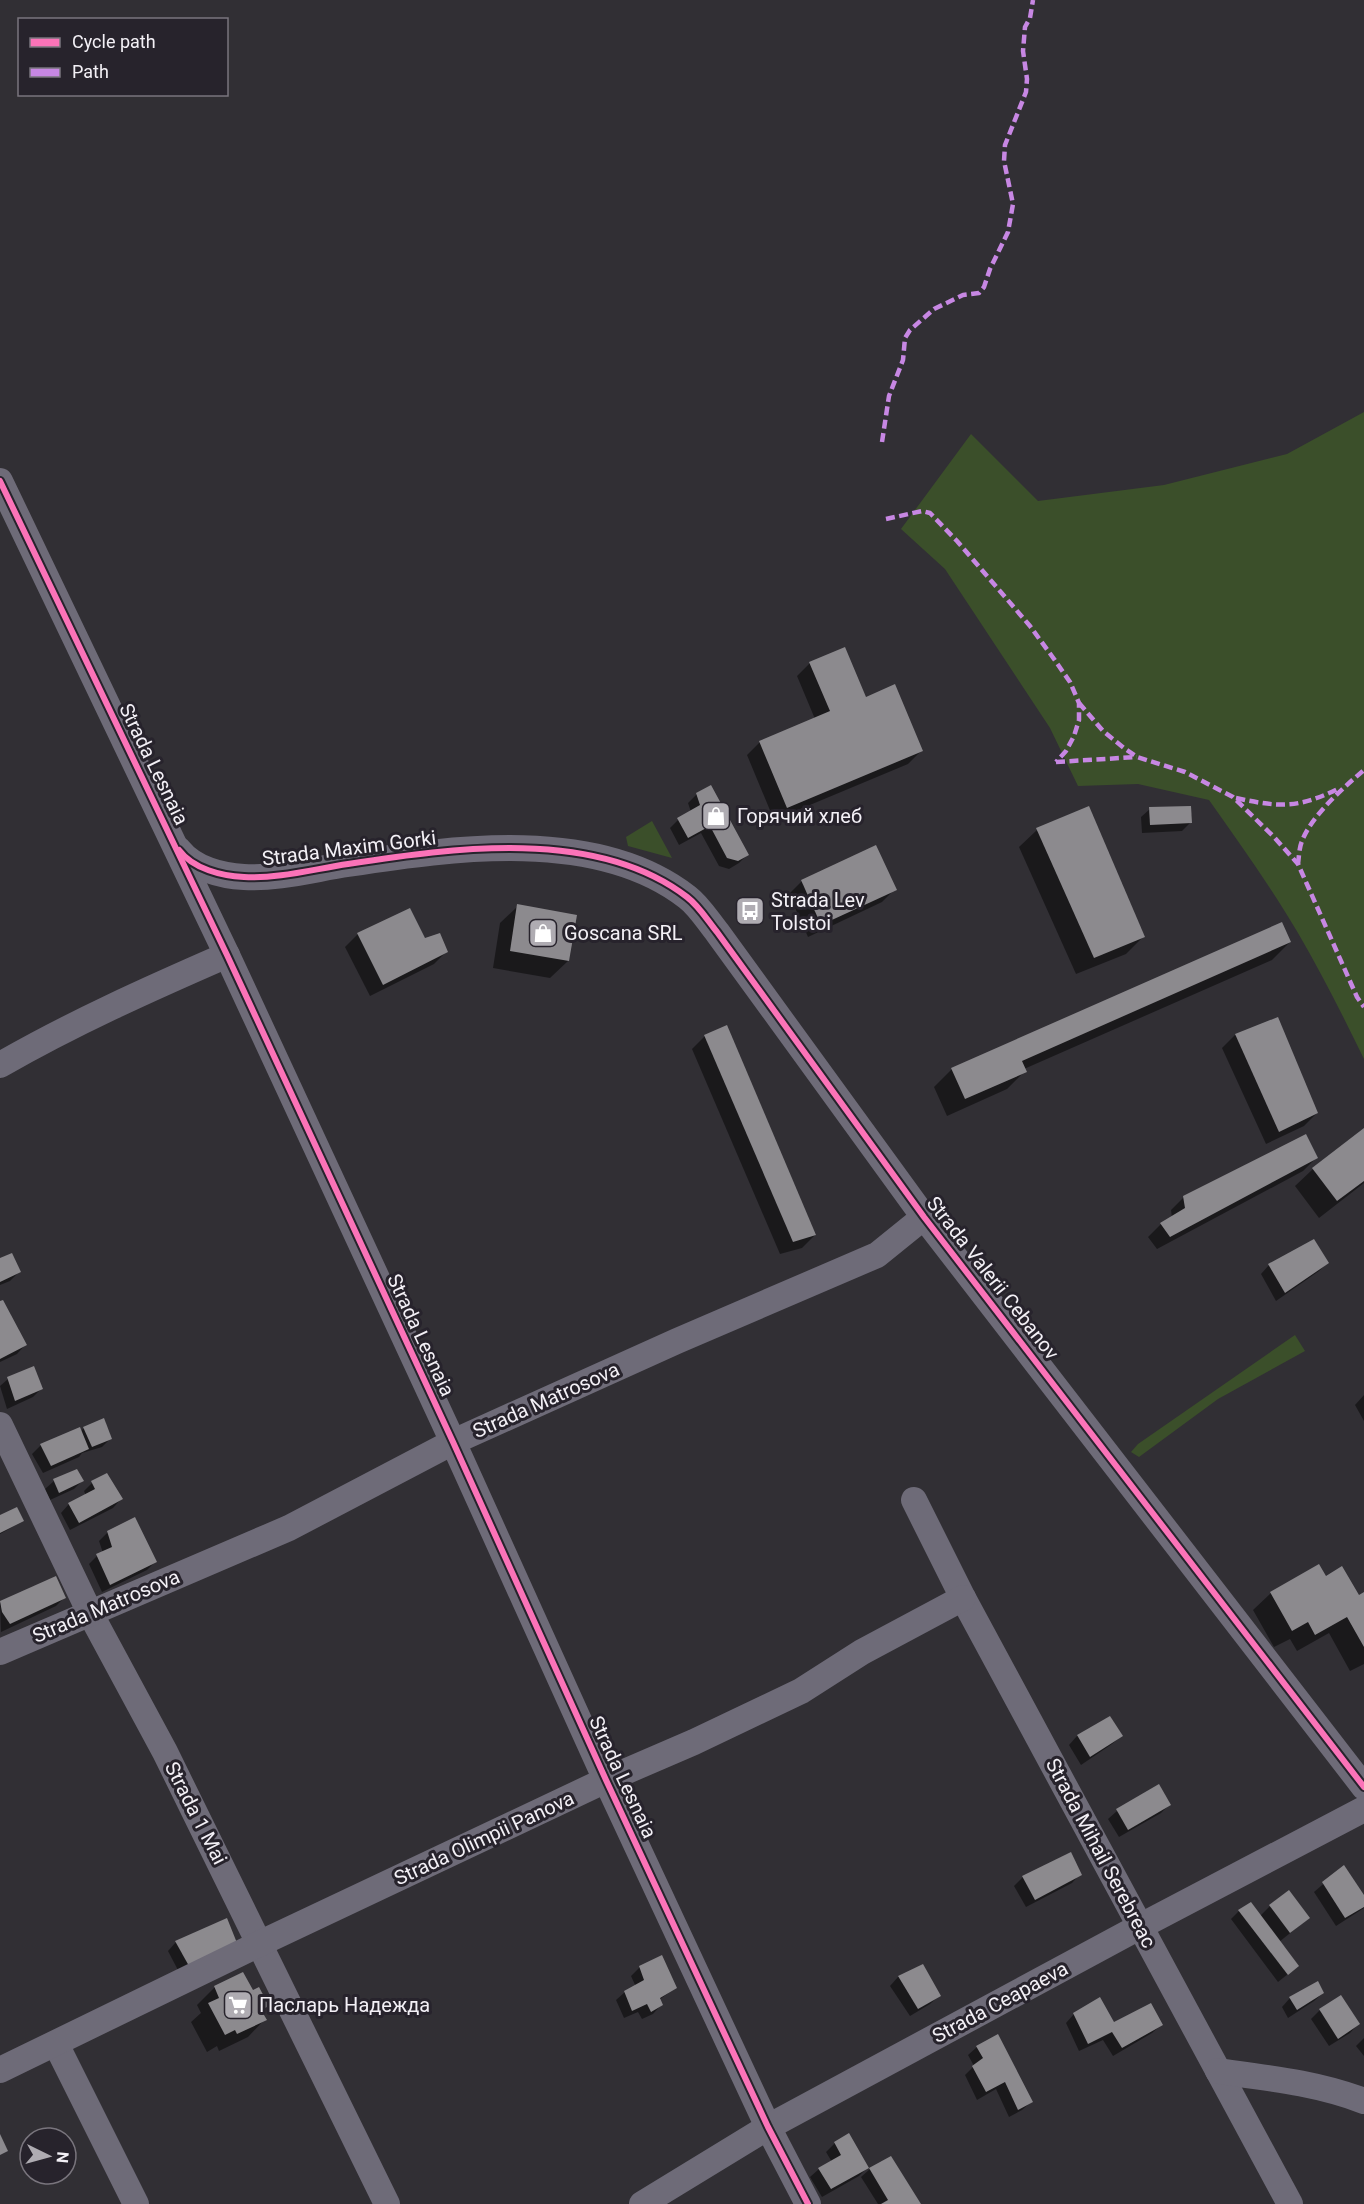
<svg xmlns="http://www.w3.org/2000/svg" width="1364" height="2204" viewBox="0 0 1364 2204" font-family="Roboto,sans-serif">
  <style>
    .green { fill: #3b4f2a }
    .shadow { fill: #0007 }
    .building { fill: #8c8a8e }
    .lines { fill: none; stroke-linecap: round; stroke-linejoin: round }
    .minor { stroke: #6e6b78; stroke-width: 26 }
    .quiet { stroke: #c787e3; stroke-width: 4.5; stroke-dasharray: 9 4.5; stroke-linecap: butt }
    .cycleway-casing { stroke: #27232c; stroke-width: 10 }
    .cycleway { stroke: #fb73b8; stroke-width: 6 }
    .labels { text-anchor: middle; stroke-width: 6; stroke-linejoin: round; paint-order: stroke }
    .street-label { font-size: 20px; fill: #f3f0f6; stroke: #27232c }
    .poi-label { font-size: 20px; fill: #f3f0f6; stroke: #27232c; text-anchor: start }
  </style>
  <rect width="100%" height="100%" fill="#312f34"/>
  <g class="green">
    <path d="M1364 412V1059C1343 1016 1322 974 1298 933 1271 887 1240 844 1209 800L1138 784 1078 786 1050 728 945 569 901 529 971 434 1038 501 1164 485 1287 454Z"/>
    <path d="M652 821 672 858 628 846 626 837Z"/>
    <path d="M1295 1335 1305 1351 1218 1399 1139 1457 1131 1452 1138 1444Z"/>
  </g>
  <g class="shadow">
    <path d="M810 663 865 699 921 751 908 764 774 820 747 755 760 742 815 719 797 676Z"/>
    <path d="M697 794 747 855 739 863 729 869 719 866 701 833 679 845 670 828 678 820 691 812 688 803Z"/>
    <path d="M1088 808 1144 936 1126 954 1076 974 1019 847 1037 830Z"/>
    <path d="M1150 809 1190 823 1182 831 1142 833 1141 817Z"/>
    <path d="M802 881 895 889 882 902 808 937 789 894Z"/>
    <path d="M518 906 568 961 550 978 493 968 500 923Z"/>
    <path d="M358 934 424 940 447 951 434 964 370 996 345 947Z"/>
    <path d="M1290 942 1272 960 1024 1069 1025 1071 1007 1089 947 1116 934 1087 952 1069Z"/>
    <path d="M1277 1019 1317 1113 1304 1126 1266 1144 1222 1048 1235 1035Z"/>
    <path d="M705 1036 815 1235 802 1248 780 1254 692 1049Z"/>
    <path d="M1364 1130V1183L1319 1218 1295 1186 1313 1169Z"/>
    <path d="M1316 1158 1303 1171 1157 1249 1148 1237 1161 1224 1172 1218 1171 1210 1184 1197Z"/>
    <path d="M0 1260 19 1272 10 1281 0 1285Z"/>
    <path d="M1327 1263 1319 1271 1276 1301 1261 1274 1269 1265Z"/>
    <path d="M0 1303 25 1345 17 1354 0 1362Z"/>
    <path d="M33 1368 41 1389 33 1397 7 1409 0 1386 8 1379Z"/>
    <path d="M1364 1395V1421L1355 1405Z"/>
    <path d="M84 1428 110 1439 102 1447 82 1453 79 1457 43 1473 32 1454 41 1445 80 1432Z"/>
    <path d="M77 1471 82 1481 74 1489 50 1500 45 1489 54 1481Z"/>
    <path d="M92 1483 121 1499 113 1508 70 1530 61 1513 69 1504 86 1496 84 1491Z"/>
    <path d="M0 1516 23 1521 0 1534Z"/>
    <path d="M108 1532 155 1562 147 1570 102 1592 89 1564 97 1556 103 1553 99 1541Z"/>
    <path d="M56 1578 65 1597 56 1606 1 1632 0 1603Z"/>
    <path d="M1325 1578 1358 1597 1364 1594V1664L1350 1671 1329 1633 1297 1651 1290 1639 1274 1647 1253 1610 1271 1593Z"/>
    <path d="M1110 1718 1121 1736 1112 1744 1081 1765 1069 1745 1077 1736Z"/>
    <path d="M1159 1786 1169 1805 1161 1813 1119 1837 1108 1819 1117 1811Z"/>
    <path d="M1070 1854 1080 1874 1072 1883 1026 1907 1014 1886 1023 1877Z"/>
    <path d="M1343 1867 1364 1898V1908L1336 1926 1314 1892Z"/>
    <path d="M1270 1906 1299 1926 1279 1942 1288 1974 1278 1982 1231 1919 1239 1911 1260 1916Z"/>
    <path d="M176 1942 236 1943 180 1974 168 1951Z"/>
    <path d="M922 1966 939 1996 930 2004 910 2016 890 1986 898 1977Z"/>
    <path d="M640 1967 675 1988 659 2000 661 2005 653 2014 642 2019 638 2012 624 2018 616 2000 625 1992 636 1987 631 1976Z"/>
    <path d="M215 1987 252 1992 267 2005 261 2012 265 2019 248 2037 219 2051 217 2046 207 2052 191 2022 201 2013 197 2005Z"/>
    <path d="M1323 1993 1314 2001 1288 2018 1282 2007 1290 1998Z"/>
    <path d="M1340 1997 1358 2024 1350 2033 1329 2046 1311 2019 1320 2010Z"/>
    <path d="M1074 2014 1114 2024 1161 2025 1152 2033 1113 2056 1103 2040 1079 2051 1066 2023Z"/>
    <path d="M1364 2038V2056L1356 2046Z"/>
    <path d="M977 2047 1031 2102 1022 2110 1009 2117 996 2089 977 2100 965 2075 974 2066 968 2055Z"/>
    <path d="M835 2143 867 2168 859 2176 822 2197 810 2177 819 2169 832 2162 826 2152Z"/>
    <path d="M870 2169 919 2204H878L861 2177Z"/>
  </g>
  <g class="building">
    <path d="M845 647 866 697 895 684 923 751 787 808 759 741 830 711 809 662Z"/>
    <path d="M711 785 749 855 738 861 727 858 710 826 688 838 677 818 700 805 696 793Z"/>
    <path d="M1089 806 1145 937 1094 958 1036 828Z"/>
    <path d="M1191 806 1192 823 1150 825 1149 807Z"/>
    <path d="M876 845 897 890 821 925 801 880Z"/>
    <path d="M517 904 577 915 569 961 510 951Z"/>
    <path d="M410 908 425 938 440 933 448 952 383 985 357 933Z"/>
    <path d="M1282 922 1291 942 1022 1061 1027 1072 965 1099 951 1068Z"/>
    <path d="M1278 1017 1318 1113 1279 1132 1235 1034Z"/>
    <path d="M727 1025 816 1235 793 1242 704 1035Z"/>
    <path d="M1364 1128V1181L1337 1201 1312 1168Z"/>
    <path d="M1306 1134 1318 1158 1170 1237 1160 1223 1185 1208 1183 1196Z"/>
    <path d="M1314 1239 1329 1263 1285 1293 1268 1264Z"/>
    <path d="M12 1253 21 1272 0 1282V1258Z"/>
    <path d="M3 1300 27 1345 0 1359V1301Z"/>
    <path d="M34 1366 43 1389 15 1401 7 1377Z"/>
    <path d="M104 1418 112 1439 92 1447 83 1427Z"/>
    <path d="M80 1427 89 1449 51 1466 40 1444Z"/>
    <path d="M77 1469 84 1481 59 1493 53 1479Z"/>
    <path d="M107 1473 123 1499 79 1523 68 1503 95 1489 91 1481Z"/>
    <path d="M17 1507 24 1521 0 1533V1515Z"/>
    <path d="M135 1517 157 1562 110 1585 96 1554 112 1547 107 1531Z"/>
    <path d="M1319 1564 1326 1576 1342 1566 1359 1595 1364 1592V1647L1347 1617 1315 1635 1308 1622 1292 1631 1270 1592Z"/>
    <path d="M56 1576 66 1598 10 1624 2 1612 0 1601Z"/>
    <path d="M1110 1716 1123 1736 1090 1757 1077 1735Z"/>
    <path d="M1159 1784 1171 1805 1128 1830 1116 1809Z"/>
    <path d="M1071 1852 1082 1875 1035 1900 1022 1876Z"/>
    <path d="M1344 1865 1364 1895V1907L1345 1918 1322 1882Z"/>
    <path d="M1289 1890 1310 1918 1290 1933 1269 1905Z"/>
    <path d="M1251 1902 1299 1966 1288 1975 1238 1910Z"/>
    <path d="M227 1918 237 1943 189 1966 175 1941Z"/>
    <path d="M662 1955 677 1988 660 1998 663 2005 651 2012 647 2004 632 2011 624 1991 644 1980 639 1966Z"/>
    <path d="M923 1964 941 1996 918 2009 898 1976Z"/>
    <path d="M243 1972 253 1990 259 1987 269 2006 261 2010 267 2020 237 2034 235 2030 225 2035 208 2003 219 1998 214 1986Z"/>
    <path d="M1318 1981 1324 1993 1297 2010 1289 1997Z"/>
    <path d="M1341 1995 1360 2024 1338 2039 1319 2009Z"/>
    <path d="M1100 1997 1114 2022 1151 2003 1163 2025 1122 2048 1112 2032 1088 2044 1073 2013Z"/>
    <path d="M998 2034 1033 2102 1018 2110 1005 2082 986 2092 972 2066 983 2058 976 2046Z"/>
    <path d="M849 2133 869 2168 831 2189 818 2168 841 2155 834 2142Z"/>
    <path d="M0 2134 8 2151 0 2155Z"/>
    <path d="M891 2156 921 2204H881L888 2200 869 2168Z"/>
  </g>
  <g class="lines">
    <g class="minor">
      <path d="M0 481 227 955 453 1442 606 1780 768 2127 808 2204"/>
      <path d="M179 850C194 869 222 876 244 877 278 879 314 869 348 864 453 848 597 827 687 897 699 906 708 921 717 932L924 1217 1364 1787"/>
      <path d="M0 1065C73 1023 149 989 227 955"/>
      <path d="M0 1425 90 1613 165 1752 387 2204"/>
      <path d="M914 1500 963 1598 1290 2204"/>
      <path d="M0 1652 289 1528 453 1442 677 1341 877 1255 924 1217"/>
      <path d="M56 2044 136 2204"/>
      <path d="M0 2070 261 1943 606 1780 694 1742 801 1691 862 1652 963 1598"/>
      <path d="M1218 2071C1268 2078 1317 2083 1364 2101"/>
      <path d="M642 2204 768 2127 1141 1926 1364 1809"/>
    </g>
    <g class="quiet">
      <path d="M882 442 889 396 903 360 905 338 910 330 934 309 963 295 979 293 984 287 990 269 1008 232 1013 204 1004 161 1005 145 1026 92 1027 79 1023 51 1025 27 1030 18 1033 0"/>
      <path d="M886 519 922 511 930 513 957 541 1030 626 1054 659 1070 682 1079 703V720L1074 736 1066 751 1056 762"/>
      <path d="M1079 703 1103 731 1124 748 1137 757 1185 772 1233 797 1274 837 1298 864 1357 997 1364 1007"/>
      <path d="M1056 762 1137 757"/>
      <path d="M1236 798C1281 808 1299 808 1340 788"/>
      <path d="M1298 864C1299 857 1299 848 1302 841 1312 815 1343 788 1364 770"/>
    </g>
    <g class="cycleway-casing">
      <g id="cycleway">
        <path d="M0 481 227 955 453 1442 606 1780 768 2127 808 2204"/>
        <path d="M179 850C193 869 222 876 244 877 278 879 314 869 348 864 453 848 596 827 687 897 699 906 708 921 717 932L924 1217 1364 1787"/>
      </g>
    </g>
    <use href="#cycleway" class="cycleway"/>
  </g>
  <defs>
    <g id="shop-square" transform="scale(1.5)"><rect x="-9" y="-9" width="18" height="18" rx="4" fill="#afacb2" stroke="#27232c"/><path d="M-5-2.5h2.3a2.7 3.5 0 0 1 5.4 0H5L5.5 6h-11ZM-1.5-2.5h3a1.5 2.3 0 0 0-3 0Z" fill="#fff"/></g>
    <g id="bus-square" transform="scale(1.5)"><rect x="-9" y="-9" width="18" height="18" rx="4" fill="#afacb2" stroke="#27232c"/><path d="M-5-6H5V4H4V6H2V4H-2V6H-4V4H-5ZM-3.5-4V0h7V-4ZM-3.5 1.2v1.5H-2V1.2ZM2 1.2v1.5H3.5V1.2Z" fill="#fff"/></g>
    <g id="supermarket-square" transform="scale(1.5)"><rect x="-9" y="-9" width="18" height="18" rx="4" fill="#afacb2" stroke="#27232c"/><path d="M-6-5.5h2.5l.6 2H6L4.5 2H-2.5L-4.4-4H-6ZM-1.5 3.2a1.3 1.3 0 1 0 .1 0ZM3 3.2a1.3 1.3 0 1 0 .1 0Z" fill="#fff"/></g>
  </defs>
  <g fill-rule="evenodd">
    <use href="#shop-square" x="716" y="816"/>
    <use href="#bus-square" x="750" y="911"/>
    <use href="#shop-square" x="543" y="933"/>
    <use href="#supermarket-square" x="238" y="2005"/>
  </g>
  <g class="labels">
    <g class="street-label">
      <text transform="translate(154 764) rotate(64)" y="7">Strada Lesnaia</text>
      <text transform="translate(349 848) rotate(-7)" y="7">Strada Maxim Gorki</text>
      <text transform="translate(993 1278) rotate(52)" y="7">Strada Valerii Cebanov</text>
      <text transform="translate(421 1335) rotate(65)" y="7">Strada Lesnaia</text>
      <text transform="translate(546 1400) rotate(-24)" y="7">Strada Matrosova</text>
      <text transform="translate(106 1606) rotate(-23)" y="7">Strada Matrosova</text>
      <text transform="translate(623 1777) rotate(65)" y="7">Strada Lesnaia</text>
      <text transform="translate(196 1813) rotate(63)" y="7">Strada 1 Mai</text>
      <text transform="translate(484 1838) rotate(-25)" y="7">Strada Olimpii Panova</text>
      <text transform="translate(1101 1853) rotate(62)" y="7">Strada Mihail Serebreac</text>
      <text transform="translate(1000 2002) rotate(-28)" y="7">Strada Ceapaeva</text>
    </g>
    <g class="poi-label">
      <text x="737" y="823">Горячий хлеб</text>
      <text x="771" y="907">Strada Lev<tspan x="771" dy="23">Tolstoi</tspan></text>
      <text x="564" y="940">Goscana SRL</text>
      <text x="259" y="2012">Пасларь Надежда</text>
    </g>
  </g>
  <rect x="18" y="18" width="210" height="78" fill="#27232c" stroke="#79757d" stroke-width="1.5"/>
  <rect x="30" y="38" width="30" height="9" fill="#fb73b8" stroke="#79757d" stroke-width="1.5"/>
  <text x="72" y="48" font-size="18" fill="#f3f0f6">Cycle path</text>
  <rect x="30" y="68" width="30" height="9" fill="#c787e3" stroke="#79757d" stroke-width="1.5"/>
  <text x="72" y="78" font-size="18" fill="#f3f0f6">Path</text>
  <g transform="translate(48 2156) rotate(95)"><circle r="28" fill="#27232c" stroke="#79757d" stroke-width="1.5"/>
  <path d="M0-4.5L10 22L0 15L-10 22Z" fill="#afacb2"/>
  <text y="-9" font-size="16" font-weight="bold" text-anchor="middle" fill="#f3f0f6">N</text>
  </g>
</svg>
